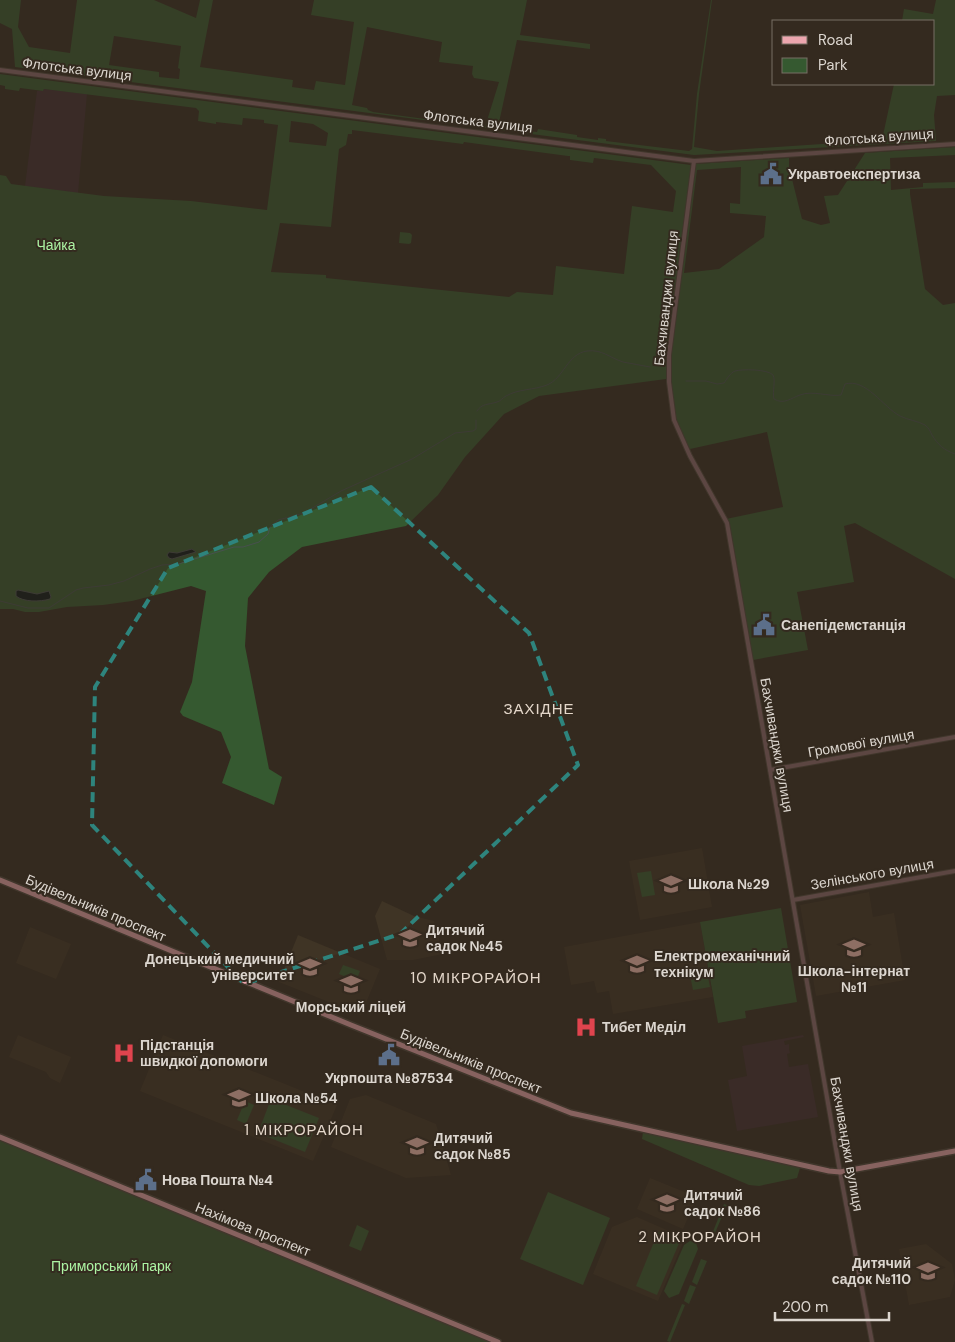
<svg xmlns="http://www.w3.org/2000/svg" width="955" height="1342" viewBox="0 0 955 1342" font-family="'DM Sans',sans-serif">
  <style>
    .commercial { fill: #402d32 }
    .education { fill: #3f3425 }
    .green { fill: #355930; fill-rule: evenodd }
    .water { fill: #081618; stroke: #48504f }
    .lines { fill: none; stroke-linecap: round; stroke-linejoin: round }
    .stream { stroke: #48504f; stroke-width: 1 }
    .minor-casing { stroke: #4f463b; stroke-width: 6 }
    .major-casing { stroke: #4f463b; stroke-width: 8 }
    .minor { stroke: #8c696d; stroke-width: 4 }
    .major { stroke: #eca6ae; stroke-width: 5 }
    .marked { fill: none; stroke: #2e847d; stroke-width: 4; stroke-dasharray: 10 6; stroke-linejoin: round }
    .labels { text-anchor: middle; stroke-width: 4; stroke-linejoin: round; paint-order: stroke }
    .street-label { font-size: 14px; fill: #dcd6cf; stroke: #342a1f }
    .poi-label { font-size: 14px; font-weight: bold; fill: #dcd6cf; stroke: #342a1f; text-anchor: start }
    .park-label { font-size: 14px; fill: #acf3a3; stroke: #342a1f }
    .neighbourhood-label { font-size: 15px; letter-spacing: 1px; fill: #e4d7ca; stroke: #342a1f }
  </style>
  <rect width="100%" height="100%" fill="#342a1f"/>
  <g class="commercial">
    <path d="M44 89 87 94 78 193 25 186 37 91H43Z"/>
    <path d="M803 1035 804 1037 784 1041 785 1045 789 1044V1049L790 1053 787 1054 789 1067 808 1064 818 1117 737 1131 728 1080 747 1076 742 1046Z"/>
  </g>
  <g class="education">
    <path d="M702 848 712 907 640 920 629 861Z"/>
    <path d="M869 892 873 917 894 913 905 980 816 996 800 905Z"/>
    <path d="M382 901 414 916 434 921 443 954 413 960H387L375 916Z"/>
    <path d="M700 922 713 997 613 1014 609 991 597 993 594 981 571 985 564 947Z"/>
    <path d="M30 927 71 944 56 979 16 963Z"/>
    <path d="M298 935 380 969 361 1015 279 982Z"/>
    <path d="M18 1035 71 1057 60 1083 50 1078 46 1072 9 1057Z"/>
    <path d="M163 1035 337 1105 313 1161 140 1091Z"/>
    <path d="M366 1095 436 1124 451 1175 406 1178 331 1147 350 1099Z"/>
    <path d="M650 1178 697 1197 683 1229 637 1209Z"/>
    <path d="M637 1217 685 1238 658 1301 593 1274 612 1227Z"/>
    <path d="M926 1244 952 1264 955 1280 950 1297 909 1305 899 1249Z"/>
  </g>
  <g class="green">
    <path d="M0 0H21L18 27 29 47 70 53 77 0H154L196 18 200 0H213L200 67 293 80 292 87 314 90 316 81 345 85 354 22 311 15 314 0H527L520 35 590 44V49L517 40 498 127 537 132 538 129 577 135V137L598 140V138L606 139V141L689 151 692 149 697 94 711 0H712L699 94 694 147 717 151 882 140 894 84H934V21H902L904 9 933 14 936 0H955V95L937 96 934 115 936 141 694 155 15 67 12 29 0 23ZM367 27 442 42 439 62 473 66 472 74 474 78 499 82 485 127 373 112 368 110 367 108 352 105ZM114 36 181 46 178 68 180 69 179 79 159 77V72L109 65Z"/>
    <path d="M0 74 691 165 670 328 666 379 539 396 504 414 465 457 438 495 406 526 302 547 269 572 248 598 245 646 269 769 282 777 274 805 222 783 231 757 221 732 183 716 180 712 192 682 206 591 191 586 132 601 103 605 67 607 39 612H25L13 609H0V175L6 176 11 184 104 196 191 201 267 210 278 125 264 123V120L243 118 242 125 216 122V124L198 121 199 111 196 108 44 89 43 91 20 88 19 91 5 89V86L0 85ZM291 121 313 124 328 133 326 146 289 142ZM352 130 463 144 464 142 568 156H570V160L593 163 594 158 651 165 676 191 673 212 632 206 624 274 556 266 553 295 517 292 509 297 326 278V275L271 272 280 223 331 227 339 149 346 145 348 134H352Z"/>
    <path d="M955 147V155L890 158 891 190 923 187V183L955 182V188L910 189V194L925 289 943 305 955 303V579L855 523 844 526 854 582 797 592 808 650 753 660 732 537 726 519 783 507 767 432 690 449C685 440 679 430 676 420 670 399 671 377 671 356L696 164 789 158V167L802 219 821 225 830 223 824 196 838 195 865 153ZM741 167 740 204 730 203V213L766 216 764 237 719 269 684 273 697 170Z"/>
    <path d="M400 232 410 233 412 235 411 243 409 244 399 243Z"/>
    <path d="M651 871 655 895 642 897 637 873Z"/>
    <path d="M781 908 797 1002 745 1011 746 1018 718 1023 700 922Z"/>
    <path d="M343 965 360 971 356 981 339 974Z"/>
    <path d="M708 977 710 987 693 990 691 980Z"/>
    <path d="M271 1099 319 1118 305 1152 258 1133Z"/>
    <path d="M245 1101 254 1105 246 1124 237 1120Z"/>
    <path d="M643 1132 800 1168 797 1178 759 1186 749 1185 642 1139Z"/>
    <path d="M0 1137 494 1342H0Z"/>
    <path d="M548 1192 610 1218 583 1285 520 1259Z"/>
    <path d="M724 1204 727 1205 712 1240 710 1239Z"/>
    <path d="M357 1225 369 1231 361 1251 349 1246Z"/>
    <path d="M658 1232 680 1241 657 1295 636 1286Z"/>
    <path d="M690 1241 696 1243 698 1249 679 1294 669 1298 664 1291 684 1245Z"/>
    <path d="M701 1259 707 1261 697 1285 692 1282Z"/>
    <path d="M690 1285 696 1287 689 1304 684 1301Z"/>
    <path d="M682 1304 685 1305 670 1342 667 1341Z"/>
  </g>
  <g class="water">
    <path d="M192 549 196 552 172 559 169 558 167 555 169 552 177 553Z"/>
    <path d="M18 590 37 594 49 591 51 597 50 599C40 602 23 602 16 596V591Z"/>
  </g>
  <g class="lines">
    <g class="stream">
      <path d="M686 381H706L717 384 724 383C727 379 730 373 735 371 741 369 768 369 773 375 776 381 772 391 774 399 784 405 791 398 800 395 813 390 828 397 841 395L845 384C866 378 883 407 900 416 908 420 918 421 925 425 929 428 930 431 932 435 938 445 944 450 955 454"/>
      <path d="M477 411C482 403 488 405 497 402 501 401 502 398 506 396 518 389 534 390 547 385 564 378 567 354 587 351 602 349 610 358 623 362 632 364 641 365 650 367"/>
      <path d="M0 601 28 608H49L76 590 83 588 109 585 124 581 150 569 162 565 178 564 234 547H243L259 542 268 534 270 527 278 520 304 513 341 491 412 459 455 433 473 431 476 429V420"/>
    </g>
    <g class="minor-casing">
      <g id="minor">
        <path d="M0 70 694 161 955 144"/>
        <path d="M694 161 669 355V382L674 420 690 456 727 523 840 1172 872 1342"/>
        <path d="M770 770 955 737"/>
        <path d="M793 900 955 871"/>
      </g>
    </g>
    <g class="major-casing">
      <g id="major">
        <path d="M0 880 351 1025 571 1113 829 1171 840 1172 955 1151"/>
        <path d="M0 1137 498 1342"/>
      </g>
    </g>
    <use href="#minor" class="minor"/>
    <use href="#major" class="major"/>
  </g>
  <path d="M0 0H955V1342H0ZM371 487 529 633 578 765 400 934 244 984 92 825 95 687 168 568Z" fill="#342a1f" fill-opacity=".55" fill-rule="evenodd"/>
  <path class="marked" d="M371 487 529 633 578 765 400 934 244 984 92 825 95 687 168 568Z"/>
  <defs>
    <g id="civic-bare" transform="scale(1.725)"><path d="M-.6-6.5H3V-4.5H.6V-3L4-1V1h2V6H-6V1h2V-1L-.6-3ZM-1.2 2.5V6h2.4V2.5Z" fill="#5c6f8a" stroke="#342a1f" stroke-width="2.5" paint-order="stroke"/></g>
    <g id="school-bare" transform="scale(1.725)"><path d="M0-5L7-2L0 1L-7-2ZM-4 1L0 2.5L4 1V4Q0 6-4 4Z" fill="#8d6e63" stroke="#342a1f" stroke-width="2.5" paint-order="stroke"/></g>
    <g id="university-bare" transform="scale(1.725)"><path d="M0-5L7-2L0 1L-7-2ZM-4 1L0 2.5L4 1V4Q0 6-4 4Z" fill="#8d6e63" stroke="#342a1f" stroke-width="2.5" paint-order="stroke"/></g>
    <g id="hospital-bare" transform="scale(1.725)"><path d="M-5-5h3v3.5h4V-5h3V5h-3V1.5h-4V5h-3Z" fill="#e0444e" stroke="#342a1f" stroke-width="2.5" paint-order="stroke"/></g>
  </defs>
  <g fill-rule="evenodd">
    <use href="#civic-bare" x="771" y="174"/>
    <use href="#civic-bare" x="764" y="625"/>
    <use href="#school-bare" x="671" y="884"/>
    <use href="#school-bare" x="410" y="938"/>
    <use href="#school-bare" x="854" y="948"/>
    <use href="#university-bare" x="637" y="964"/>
    <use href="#university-bare" x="310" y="967"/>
    <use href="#school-bare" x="351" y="984"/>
    <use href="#hospital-bare" x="586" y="1027"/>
    <use href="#hospital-bare" x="124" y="1053"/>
    <use href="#civic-bare" x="389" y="1055"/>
    <use href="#school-bare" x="239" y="1098"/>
    <use href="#school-bare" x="417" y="1146"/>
    <use href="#civic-bare" x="146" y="1180"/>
    <use href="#school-bare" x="667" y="1203"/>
    <use href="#school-bare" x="928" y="1271"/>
  </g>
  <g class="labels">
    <g class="street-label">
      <text transform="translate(77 69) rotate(7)" y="5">Флотська вулиця</text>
      <text transform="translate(478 121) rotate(7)" y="5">Флотська вулиця</text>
      <text transform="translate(879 137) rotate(-4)" y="5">Флотська вулиця</text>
      <text transform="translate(666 298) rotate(-84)" y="5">Бахчиванджи вулиця</text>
      <text transform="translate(861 743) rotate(-10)" y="5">Громової вулиця</text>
      <text transform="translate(777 745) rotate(80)" y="5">Бахчиванджи вулиця</text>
      <text transform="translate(872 874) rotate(-10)" y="5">Зелінського вулиця</text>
      <text transform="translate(96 908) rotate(23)" y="5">Будівельників проспект</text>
      <text transform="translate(471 1061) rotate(22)" y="5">Будівельників проспект</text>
      <text transform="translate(847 1144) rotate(80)" y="5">Бахчиванджи вулиця</text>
      <text transform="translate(253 1229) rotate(22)" y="5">Нахімова проспект</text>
    </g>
    <g class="poi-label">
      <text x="788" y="179">Укравтоекспертиза</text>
      <text x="781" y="630">Санепідемстанція</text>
      <text x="688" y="889">Школа №29</text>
      <text x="426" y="935">Дитячий<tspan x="426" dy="16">садок №45</tspan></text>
      <text x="654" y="961">Електромеханічний<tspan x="654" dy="16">технікум</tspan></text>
      <text x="294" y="964" text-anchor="end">Донецький медичний<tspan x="294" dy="16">університет</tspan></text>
      <text x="854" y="976" text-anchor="middle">Школа-інтернат<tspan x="854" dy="16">№11</tspan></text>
      <text x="351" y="1012" text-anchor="middle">Морський ліцей</text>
      <text x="602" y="1032">Тибет Меділ</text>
      <text x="140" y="1050">Підстанція<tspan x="140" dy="16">швидкої допомоги</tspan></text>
      <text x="389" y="1083" text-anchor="middle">Укрпошта №87534</text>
      <text x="255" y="1103">Школа №54</text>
      <text x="434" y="1143">Дитячий<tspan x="434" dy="16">садок №85</tspan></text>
      <text x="162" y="1185">Нова Пошта №4</text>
      <text x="684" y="1200">Дитячий<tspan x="684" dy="16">садок №86</tspan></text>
      <text x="911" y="1268" text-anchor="end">Дитячий<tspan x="911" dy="16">садок №110</tspan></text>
    </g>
    <g class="park-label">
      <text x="56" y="250">Чайка</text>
      <text x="111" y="1271">Приморський парк</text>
    </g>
    <g class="neighbourhood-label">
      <text x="539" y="714">ЗАХІДНЕ</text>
      <text x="476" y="983">10 МІКРОРАЙОН</text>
      <text x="304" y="1135">1 МІКРОРАЙОН</text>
      <text x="700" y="1242">2 МІКРОРАЙОН</text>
    </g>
  </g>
  <rect x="772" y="20" width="162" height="65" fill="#342a1f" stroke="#776f65"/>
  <rect x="782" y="36" width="25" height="8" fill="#eca6ae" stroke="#776f65"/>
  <text x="818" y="45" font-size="15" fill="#dcd6cf">Road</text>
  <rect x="782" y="58" width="25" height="15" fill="#355930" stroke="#776f65"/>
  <text x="818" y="70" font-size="15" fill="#dcd6cf">Park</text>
  <path d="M775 1312v8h114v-8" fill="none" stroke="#dcd6cf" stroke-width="2.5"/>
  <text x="782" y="1312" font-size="15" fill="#dcd6cf" stroke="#342a1f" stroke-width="4" paint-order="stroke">200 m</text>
</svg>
